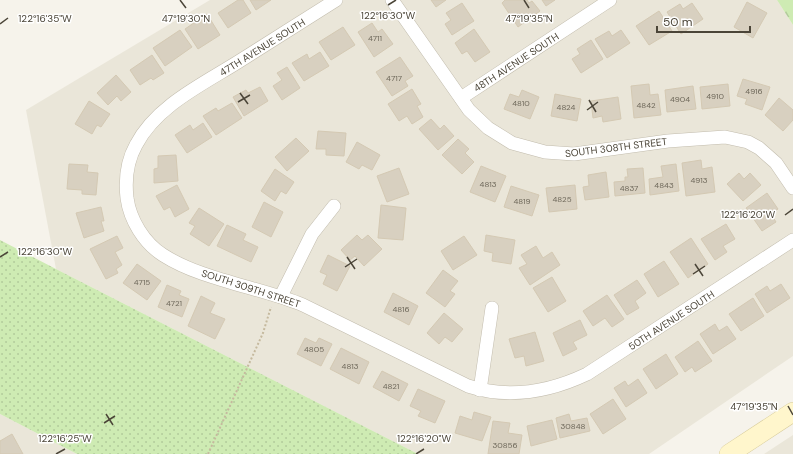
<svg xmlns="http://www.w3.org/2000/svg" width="793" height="454" viewBox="0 0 793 454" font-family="'DM Sans',sans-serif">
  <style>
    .residential { fill: #eae6d9 }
    .grass { fill: url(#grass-dots) }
    .forest { fill: url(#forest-firs) }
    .building { fill: #d8d0c0; stroke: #d4c9b3 }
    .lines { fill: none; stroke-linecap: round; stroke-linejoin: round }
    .street-casing { stroke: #c2bcad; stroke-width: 14 }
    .secondary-casing { stroke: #d7cb9a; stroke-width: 20 }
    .path { stroke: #c5b99e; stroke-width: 2; stroke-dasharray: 2 2; stroke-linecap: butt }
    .street { stroke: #fff; stroke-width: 13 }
    .secondary { stroke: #fff6cc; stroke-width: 19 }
    .ticks { fill: none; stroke: #4b4538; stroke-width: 1.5 }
    .labels { text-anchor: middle; stroke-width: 3; stroke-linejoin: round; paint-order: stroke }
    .number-label { font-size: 8px; fill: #6e685a }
    .street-label { font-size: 10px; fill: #4b4538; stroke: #fff }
    .ticks-label { font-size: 10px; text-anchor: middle; fill: #4b4538; stroke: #fff; stroke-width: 3; stroke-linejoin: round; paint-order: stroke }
  </style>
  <defs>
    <pattern id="grass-dots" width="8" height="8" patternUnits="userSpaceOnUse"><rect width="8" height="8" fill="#ceebb3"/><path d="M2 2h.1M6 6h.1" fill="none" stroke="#b2cb9b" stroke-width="1.8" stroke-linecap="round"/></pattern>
    <pattern id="forest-firs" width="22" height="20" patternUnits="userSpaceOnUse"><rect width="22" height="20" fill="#ceebb3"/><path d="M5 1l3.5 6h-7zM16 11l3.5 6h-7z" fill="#b2cb9b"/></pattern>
  </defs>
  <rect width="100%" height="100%" fill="#f6f3eb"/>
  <g class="residential">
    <path d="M210 0H777L793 25V356L649 454H418L56 269 26 110Z"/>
    <path d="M0 414 77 454H0Z"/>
    <path d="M793 435V454H764Z"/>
  </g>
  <path class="grass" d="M0 240 56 269 418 454H77L0 414Z"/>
  <path class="forest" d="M777 0H793V25Z"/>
  <g class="building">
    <path d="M238 0H243L251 13 228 28 218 13Z"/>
    <path d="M250 0H271L256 10Z"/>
    <path d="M431 0H446L436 7Z"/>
    <path d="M505 0H527L529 3 532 1 540 11 518 27 502 3Z"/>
    <path d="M542 0H555L546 6Z"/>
    <path d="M747 2 767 13 753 38 734 27Z"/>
    <path d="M462 3 474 21 452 35 445 24 451 20 446 13Z"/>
    <path d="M692 3 703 19 681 34 667 12 680 4 683 9Z"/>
    <path d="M659 11 672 31 649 45 636 26Z"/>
    <path d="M207 14 220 35 198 49 185 29Z"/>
    <path d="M372 23 378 32 382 29 393 44 374 57 358 32Z"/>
    <path d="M343 27 355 45 331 60 319 42Z"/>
    <path d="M474 29 490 52 475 62 467 51 462 54 455 43Z"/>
    <path d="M180 30 192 47 165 66 153 48Z"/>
    <path d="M621 30 630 43 607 58 595 39 609 31 612 36Z"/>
    <path d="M591 40 603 59 581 73 572 59 580 54 577 49Z"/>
    <path d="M320 52 329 66 304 81 292 63 307 54 309 59Z"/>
    <path d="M152 55 164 73 153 80 151 78 140 85 130 70Z"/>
    <path d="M400 57 413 76 405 81 408 86 392 96 376 72Z"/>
    <path d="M287 67 300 88 282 100 273 86 282 80 277 73Z"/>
    <path d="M116 75 131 92 121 101 117 96 108 105 97 93Z"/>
    <path d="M743 79 770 87 762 110 745 104 747 99 737 96Z"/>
    <path d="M649 84 650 95 658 94 661 115 634 118 631 86Z"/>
    <path d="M728 84 730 106 702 109 700 87Z"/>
    <path d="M693 86 696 109 667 112 665 90Z"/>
    <path d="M260 87 268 101 244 116 233 97 246 90 248 93Z"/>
    <path d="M412 89 421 104 417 106 423 117 412 124 407 116 399 121 388 104Z"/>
    <path d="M522 90 539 97 530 119 504 109 510 94 519 97Z"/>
    <path d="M555 94 581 99 577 121 551 116Z"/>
    <path d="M618 97 621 119 603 122 602 116 593 118 591 101Z"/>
    <path d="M779 98 793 110V120L783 131 765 115Z"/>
    <path d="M89 101 110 114 101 127 97 125 92 134 75 124Z"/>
    <path d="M232 103 242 118 216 135 203 116 216 108 218 111Z"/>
    <path d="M431 119 440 129 444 125 454 136 438 150 419 129Z"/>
    <path d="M203 123 212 137 187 153 175 135 190 125 193 130Z"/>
    <path d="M318 131 346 133 344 156 326 155V149H316Z"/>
    <path d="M296 138 309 151 287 171 275 157Z"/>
    <path d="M458 139 469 149 465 153 474 162 462 174 442 155Z"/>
    <path d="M357 142 380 155 372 170 362 165 359 169 346 162Z"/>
    <path d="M176 155 178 181 154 183V169L158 168V156Z"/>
    <path d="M701 160 702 169 712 167 715 192 686 196 682 163Z"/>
    <path d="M69 164 88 165 87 172 98 173 96 195 82 194V190L67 189Z"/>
    <path d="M676 164 679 191 650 195 649 179 663 177 661 166Z"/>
    <path d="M481 166 506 176 495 202 470 192Z"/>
    <path d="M399 168 409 194 387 202 377 176Z"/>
    <path d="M643 168 645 193 615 196 614 182 625 181V177H628L627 169Z"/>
    <path d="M275 169 294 182 286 194 281 191 275 201 261 191Z"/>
    <path d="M606 172 609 197 585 200 583 187 589 186 588 175Z"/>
    <path d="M739 173 744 179 750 173 761 185 743 201 727 184Z"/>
    <path d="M177 185 189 209 175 217 170 207 164 210 156 196Z"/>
    <path d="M575 185 577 209 549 212 546 188Z"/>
    <path d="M511 186 539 195 532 216 504 207Z"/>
    <path d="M767 193 778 209 771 214 776 222 762 231 746 208Z"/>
    <path d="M264 202 283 212 271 237 252 227Z"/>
    <path d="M381 205 406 208 403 240 378 238Z"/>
    <path d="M101 207 104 221H101L104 231 84 238 76 213Z"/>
    <path d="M199 208 224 224 209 246 190 234 195 226 189 223Z"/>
    <path d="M726 224 735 239 723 246 727 252 715 260 701 239Z"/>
    <path d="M227 225 246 234 243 240 258 247 251 262 217 246Z"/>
    <path d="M357 235 362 240 368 235 382 249 364 266 355 256 350 260 341 250Z"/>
    <path d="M486 235 515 240 511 264 492 261 493 253 484 251Z"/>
    <path d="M117 236 123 248 115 252 122 265 116 269 118 273 106 279 90 249Z"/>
    <path d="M464 236 477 255 453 270 441 251Z"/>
    <path d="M691 238 708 264 688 278 670 252Z"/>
    <path d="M536 246 543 258 552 252 560 265 530 285 519 268 527 264 521 255Z"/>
    <path d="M328 255 350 266 337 291 323 284 327 275 320 272Z"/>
    <path d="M664 261 679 284 658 297 644 274Z"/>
    <path d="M137 264 161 281 147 300 123 283Z"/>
    <path d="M443 270 458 281 450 291 455 294 445 307 426 293Z"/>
    <path d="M552 277 566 301 548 312 533 288Z"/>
    <path d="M637 280 646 293 635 301 639 308 627 315 614 295Z"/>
    <path d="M781 284 790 298 767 313 755 294 767 286 770 291Z"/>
    <path d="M167 285 181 291 179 295 189 299 182 317 158 307Z"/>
    <path d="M393 293 418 306 409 325 384 312Z"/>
    <path d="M607 295 624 319 612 327 605 318 593 326 583 311Z"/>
    <path d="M201 296 215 303 210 313 225 319 215 339 188 326Z"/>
    <path d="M753 298 764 316 741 331 729 314Z"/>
    <path d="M444 313 463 329 452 342 445 337 439 344 427 333Z"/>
    <path d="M580 320 587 335 573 342 577 349 563 356 553 333Z"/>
    <path d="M715 324 719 331 727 326 736 339 713 354 700 334Z"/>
    <path d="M535 332 544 361 526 366 524 356 515 358 509 339Z"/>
    <path d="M305 338 316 343 319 338 332 344 321 366 297 354Z"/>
    <path d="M698 341 712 361 695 372 692 367 685 372 675 357Z"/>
    <path d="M341 348 369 362 359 384 330 369Z"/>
    <path d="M666 354 678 374 656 389 643 369Z"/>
    <path d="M382 371 408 384 399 401 373 387Z"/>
    <path d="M638 379 647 393 626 407 614 388 625 381 628 386Z"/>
    <path d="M418 389 445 401 435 423 418 416 421 411 410 406Z"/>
    <path d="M613 399 626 419 603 434 590 414Z"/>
    <path d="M474 412 491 417 482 441 455 433 460 416 472 420Z"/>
    <path d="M569 414 571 421 587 418 590 431 560 438 556 418Z"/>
    <path d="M552 420 557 439 531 446 527 426Z"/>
    <path d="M493 421 510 423 508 433 522 435 519 454H488Z"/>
    <path d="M12 434 23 454H0V441Z"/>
  </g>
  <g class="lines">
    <g class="street-casing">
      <g id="street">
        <path d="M336 0C303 21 271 41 238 62 203 84 156 106 136 145 127 161 125 180 127 198 130 220 144 243 163 255 202 280 259 287 303 305L468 386C508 399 549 392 587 374L793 240"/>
        <path d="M392 0 469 110 488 128 512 143 545 152 574 154 668 141 725 137 748 142 759 148 776 163 793 188"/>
        <path d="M461 98 610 0"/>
        <path d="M281 296 312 234 334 206"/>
        <path d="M480 390 492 308"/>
      </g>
    </g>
    <g class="secondary-casing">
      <path id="secondary" d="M729 454 793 412"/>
    </g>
    <path class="path" d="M208 454 263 333 271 307"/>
    <use href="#street" class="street"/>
    <use href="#secondary" class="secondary"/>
  </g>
  <path class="ticks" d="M180 0 186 8M524 0 529 8M388 5 396 0M0 24 8 18M240 93 248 104M589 100 596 112M238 102 250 95M587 110 598 102M785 215 793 209M0 257 8 252M347 257 355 269M695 264 703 276M345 267 357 259M693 274 705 266M788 406 793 415M106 414 113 425M104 423 115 416M56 454 65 449M416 454 424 449"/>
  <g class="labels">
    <g class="number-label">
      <text x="375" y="41">4711</text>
      <text x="394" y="81">4717</text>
      <text x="754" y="94">4916</text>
      <text x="715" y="99">4910</text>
      <text x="680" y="102">4904</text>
      <text x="521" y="106">4810</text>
      <text x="646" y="108">4842</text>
      <text x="566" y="110">4824</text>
      <text x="699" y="183">4913</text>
      <text x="488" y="187">4813</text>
      <text x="664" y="188">4843</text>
      <text x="629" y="191">4837</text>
      <text x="562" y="202">4825</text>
      <text x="522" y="204">4819</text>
      <text x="142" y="285">4715</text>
      <text x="174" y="306">4721</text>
      <text x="401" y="312">4816</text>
      <text x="314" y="352">4805</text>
      <text x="350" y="369">4813</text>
      <text x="391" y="389">4821</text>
      <text x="573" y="429">30848</text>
      <text x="505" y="448">30856</text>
    </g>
    <g class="street-label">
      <text transform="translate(262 47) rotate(-32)" y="4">47TH AVENUE SOUTH</text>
      <text transform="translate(516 62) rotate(-33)" y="4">48TH AVENUE SOUTH</text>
      <text transform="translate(616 147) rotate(-7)" y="4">SOUTH 308TH STREET</text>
      <text transform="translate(251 288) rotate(18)" y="4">SOUTH 309TH STREET</text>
      <text transform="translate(671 320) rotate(-33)" y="4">50TH AVENUE SOUTH</text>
    </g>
  </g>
  <g class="ticks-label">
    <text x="388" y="19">122°16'30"W</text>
    <text x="45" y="22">122°16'35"W</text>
    <text x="186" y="22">47°19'30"N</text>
    <text x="529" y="22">47°19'35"N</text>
    <text x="748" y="218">122°16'20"W</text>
    <text x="45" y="255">122°16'30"W</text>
    <text x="754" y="410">47°19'35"N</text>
    <text x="65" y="442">122°16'25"W</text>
    <text x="424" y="442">122°16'20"W</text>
  </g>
  <path d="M657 26v6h93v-6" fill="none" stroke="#4b4538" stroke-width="2"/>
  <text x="663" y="26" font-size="12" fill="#4b4538" stroke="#ffffff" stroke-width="3" paint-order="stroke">50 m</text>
</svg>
